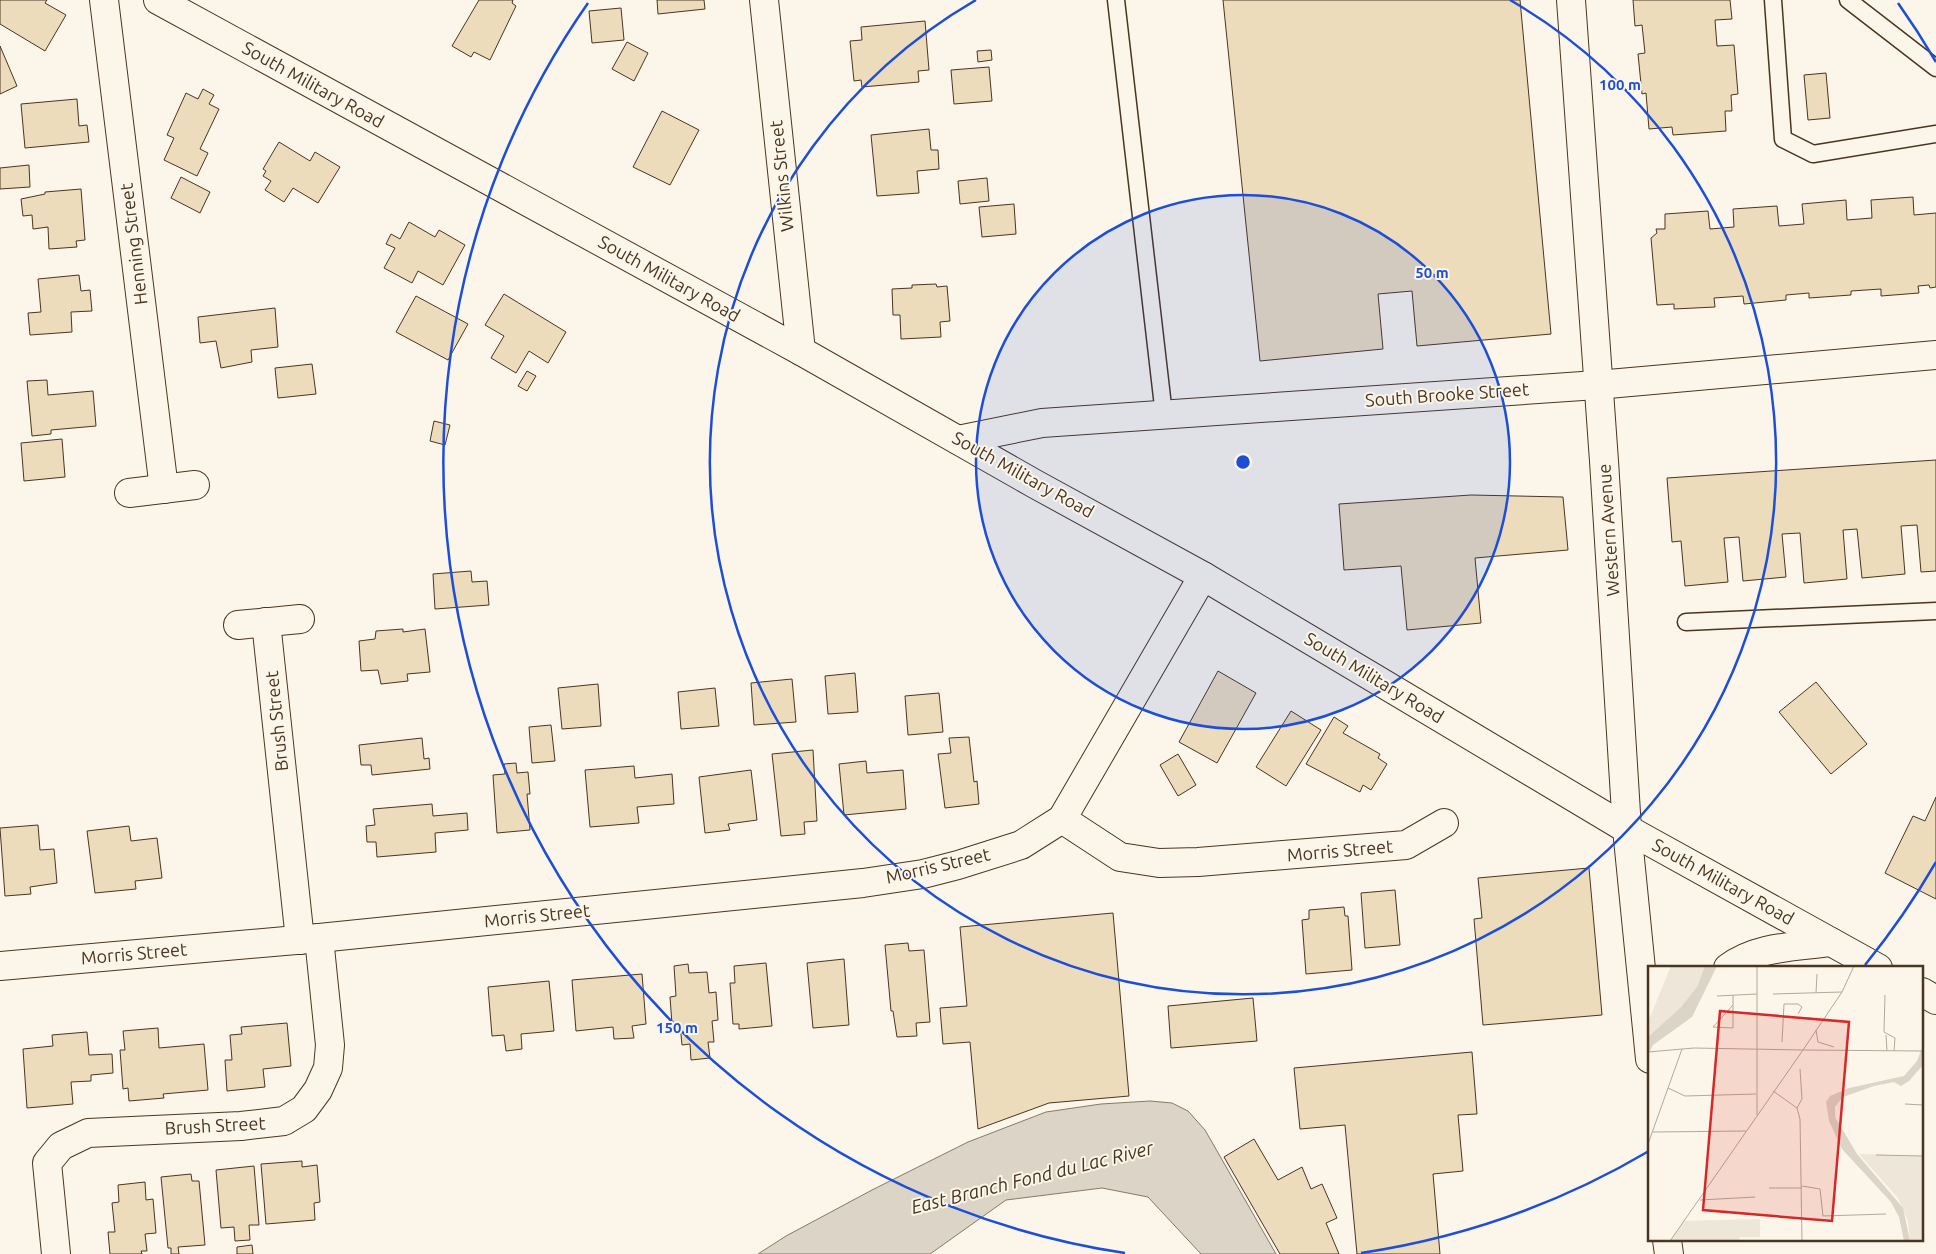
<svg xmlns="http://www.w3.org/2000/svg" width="1936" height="1254" viewBox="0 0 1936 1254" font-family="Ubuntu,sans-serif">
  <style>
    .water { fill: #dcd4c6; stroke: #887966 }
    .building { fill: #ecdcbc; stroke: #4a3520 }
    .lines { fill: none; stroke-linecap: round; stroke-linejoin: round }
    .service-casing { stroke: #4a3520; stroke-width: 19 }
    .minor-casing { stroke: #4a3520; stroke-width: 30 }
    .tertiary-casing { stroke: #4a3520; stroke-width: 30 }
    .secondary-casing { stroke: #4a3520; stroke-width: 30 }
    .service { stroke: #fbf6e9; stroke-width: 16 }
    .minor { stroke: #fbf6e9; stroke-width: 28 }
    .tertiary { stroke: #fbf6e9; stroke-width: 28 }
    .secondary { stroke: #fbf6e9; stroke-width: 28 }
    .ring { fill: none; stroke: #1d4ed8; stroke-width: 2.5 }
    .labels { text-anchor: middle; stroke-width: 4; stroke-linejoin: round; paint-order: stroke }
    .street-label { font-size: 18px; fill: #4a3520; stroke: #fbf6e9 }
    .water-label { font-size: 19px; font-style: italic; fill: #4a3520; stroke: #fbf6e9 }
    .inset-road { fill: none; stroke: #b4a999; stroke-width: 1 }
    .view { fill: #d62828; fill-opacity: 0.15; stroke: #d62828; stroke-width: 2.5 }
    .inset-edge { fill: none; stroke: #4a3520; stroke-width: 2.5 }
    .centre { fill: #1d4ed8; stroke: #fbf6e9; stroke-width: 2.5 }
    .ring-label { font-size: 15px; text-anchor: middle; font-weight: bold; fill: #1d4ed8; stroke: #fbf6e9; stroke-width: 4; stroke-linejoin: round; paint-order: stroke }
  </style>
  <rect width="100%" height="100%" fill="#fbf6e9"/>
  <path class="water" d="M1150 1101 1172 1103 1188 1111 1205 1130 1276 1254H1201L1148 1197 1102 1188 1006 1200 930 1254H758L786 1236 872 1190 968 1142 1046 1112 1101 1104Z"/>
  <g class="building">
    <path d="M0 0H47L45 3 66 15 45 51 0 24Z"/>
    <path d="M479 0H513L512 3 516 6 490 60 474 52 471 57 452 46Z"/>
    <path d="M657 0H704L705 9 658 14Z"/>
    <path d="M1223 0H1520L1551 334 1417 346 1412 291 1378 294 1383 349 1260 361Z"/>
    <path d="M1633 0H1730L1732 19 1715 20 1717 46 1734 45 1738 94 1731 95 1732 111H1725L1726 131 1673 135 1672 127 1649 129 1646 93 1642 94 1638 54 1645 53 1642 25 1635 26Z"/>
    <path d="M621 8 624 40 592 43 589 11Z"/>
    <path d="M925 21 929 70 918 71 919 82 862 87 861 80 854 81 850 41 862 40 861 27Z"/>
    <path d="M627 42 648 53 634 81 612 69Z"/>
    <path d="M0 46 17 86 0 94Z"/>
    <path d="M991 50 992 60 978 62 977 51Z"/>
    <path d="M989 67 992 101 954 104 951 70Z"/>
    <path d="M1826 73 1830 118 1808 120 1804 75Z"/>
    <path d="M203 89 214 95 209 104 219 109 200 149 208 153 197 176 164 160 174 138 167 135 186 93 198 99Z"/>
    <path d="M77 99 79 126 87 125 89 142 25 148 21 104Z"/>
    <path d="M662 111 699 130 670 185 633 167Z"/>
    <path d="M929 129 931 150H938L939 169 917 171 919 193 877 196 871 135Z"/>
    <path d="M279 142 310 161 315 152 340 167 318 203 293 188 284 202 265 190 271 181 263 176 266 171 263 169Z"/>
    <path d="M29 165 30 187 0 189V168Z"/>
    <path d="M181 177 210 192 200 213 171 198Z"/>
    <path d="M987 178 989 201 960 204 958 181Z"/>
    <path d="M81 189 85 240 76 241 77 247 49 249 48 227 33 229 32 215 23 216 21 199 45 194V192Z"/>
    <path d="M1913 197 1914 215 1936 213V287L1930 288 1929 285 1918 286 1919 293 1881 296V289L1851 291V295L1809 298V293L1786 295V300L1744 304 1743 296 1714 298 1715 307 1674 309V304L1657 305 1651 238 1657 233 1656 229H1665V214L1708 211 1710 229 1734 227 1733 209 1777 206 1779 226 1804 224 1802 204 1846 200 1847 220 1872 218 1871 200Z"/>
    <path d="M1014 204 1016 234 982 237 979 207Z"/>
    <path d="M409 222 435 237 439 230 465 245 443 285 418 271 412 283 384 268 395 248 386 244 391 234 400 239Z"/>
    <path d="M79 275 81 291 90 290 92 311 71 312 72 332 30 335 28 313 41 312 38 279Z"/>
    <path d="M936 284 937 287 947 286 950 321 940 322 941 337 901 339 900 315H893L892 289 912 288V285Z"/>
    <path d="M504 294 566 332 548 363 529 351 516 373 491 358 504 336 485 325Z"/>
    <path d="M416 296 468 324 448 360 396 332Z"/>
    <path d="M275 308 278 347 251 350 252 362 221 368 216 341 200 343 198 317Z"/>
    <path d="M312 364 316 394 278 398 275 368Z"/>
    <path d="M527 371 536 376 527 391 518 386Z"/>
    <path d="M47 380 48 395 93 391 96 426 51 430V434L32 436 27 381Z"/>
    <path d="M434 421 450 425 445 445 430 441Z"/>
    <path d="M62 439 65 477 24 481 21 443Z"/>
    <path d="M1936 460V571L1921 572 1917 525 1901 526 1905 574 1862 578 1857 529 1843 530 1847 579 1804 583 1800 533 1782 534 1786 577 1743 581 1739 537 1724 538 1728 582 1685 586 1681 541 1672 542 1667 478Z"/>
    <path d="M1471 495 1563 497 1568 550 1475 558 1481 623 1407 630 1401 566 1344 570 1339 504Z"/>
    <path d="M471 571 472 582 487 581 489 605 435 609 433 574Z"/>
    <path d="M403 629V632L425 629 430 672 407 674 408 681 381 684 378 670 361 671 359 641 375 639 376 631Z"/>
    <path d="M1218 671 1256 693 1217 763 1179 742Z"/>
    <path d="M855 673 858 712 828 714 825 676Z"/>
    <path d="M792 679 796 722 754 725 751 683Z"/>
    <path d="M1816 682 1867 744 1831 774 1779 712Z"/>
    <path d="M598 684 601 726 562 729 558 688Z"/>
    <path d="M715 688 719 726 681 729 678 692Z"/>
    <path d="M939 693 943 732 908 735 905 696Z"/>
    <path d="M1291 711 1321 730 1286 786 1256 767Z"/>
    <path d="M1334 717 1348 726 1343 733 1380 754 1378 758 1387 764 1371 790 1363 785 1360 792 1306 764Z"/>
    <path d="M551 725 555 761 532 763 529 727Z"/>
    <path d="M969 737 974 782 977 781 979 804 945 808 938 754 951 753 949 738Z"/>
    <path d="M422 738 424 759 429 758 430 769 372 775 371 765H361L359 745Z"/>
    <path d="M813 750 817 821 804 822 805 834 781 836 772 754Z"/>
    <path d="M1178 754 1196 785 1178 796 1160 765Z"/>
    <path d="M866 761 867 773 903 770 906 809 844 815 839 764Z"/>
    <path d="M516 763 517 773 528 772 530 794H527L530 830 497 833 493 775 505 774 504 764Z"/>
    <path d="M634 766 635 778 672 774 674 804 637 807 639 823 590 827 585 770Z"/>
    <path d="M751 770 757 820 728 824 730 830 705 833 699 777Z"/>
    <path d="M1936 797V899L1885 873 1913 816 1925 821Z"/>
    <path d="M432 804 433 816 467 813 468 830 435 833 436 852 377 857 376 842H367L366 826 375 825 373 809Z"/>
    <path d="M38 825 40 850 54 849 57 883 30 887 31 894 5 896 0 828Z"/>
    <path d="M129 826 131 841 157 838 162 878 135 881 136 889 95 893 87 831Z"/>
    <path d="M1589 868 1602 1015 1483 1025 1474 919 1482 918 1478 878Z"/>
    <path d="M1395 890 1400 945 1365 948 1361 893Z"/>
    <path d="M1344 907 1345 916H1348L1352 970 1306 974 1302 920 1309 919V910Z"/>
    <path d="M1113 913 1129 1096 1049 1103 978 1129 970 1042 943 1044 940 1008 967 1006 960 927Z"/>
    <path d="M908 943 909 951 924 950 930 1022 916 1023 917 1036 897 1037 893 1011H891L885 945Z"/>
    <path d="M844 959 849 1025 813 1028 807 963Z"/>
    <path d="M766 963 772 1026 739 1029V1024H733L730 983H735L734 966Z"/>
    <path d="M688 964 689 973 707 972 709 993 716 992 718 1020 712 1021 714 1042H708L710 1058 691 1060 690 1044 682 1045 680 1024H672L670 997 676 996 674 966Z"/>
    <path d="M642 974 646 1024 632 1026 634 1038 614 1039 613 1027 576 1031 572 980Z"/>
    <path d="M549 981 554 1031 521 1034 522 1049 506 1051 504 1035 492 1036 488 987Z"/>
    <path d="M1253 998 1257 1041 1171 1048 1168 1006Z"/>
    <path d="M287 1023 291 1066 263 1069 265 1087 227 1091 225 1060H232L230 1035 242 1034 241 1027Z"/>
    <path d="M158 1028 159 1048 204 1044 208 1090 163 1094 164 1098 129 1101 128 1088 123 1089 120 1050H125L123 1031Z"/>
    <path d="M87 1032 89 1055 112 1054 113 1073 91 1075V1081L71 1082 73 1104 27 1108 23 1049 53 1046 52 1035Z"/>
    <path d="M1472 1052 1477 1114 1458 1115 1463 1171 1433 1174 1440 1254H1357L1345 1125 1300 1129 1294 1068Z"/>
    <path d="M1254 1139 1278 1180 1302 1167 1311 1189 1322 1184 1337 1218 1326 1223 1339 1254H1280L1224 1157Z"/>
    <path d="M302 1161V1167L317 1165 320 1202 314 1203 315 1220 266 1224 261 1164Z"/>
    <path d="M254 1166 259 1225H249L250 1240 235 1241 234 1227 221 1228 216 1170Z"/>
    <path d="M191 1174 192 1181H199L205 1245 178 1247 179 1254H171V1248H168L161 1177Z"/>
    <path d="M145 1182 146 1200 153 1199 156 1233 145 1234 147 1251H141L142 1254H110L108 1232H115L112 1203 119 1202 118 1185Z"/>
    <path d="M252 1245 253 1254H237V1247Z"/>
  </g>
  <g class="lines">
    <g class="service-casing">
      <g id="service">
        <path d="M1116 0 1164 415"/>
        <path d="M1773 0 1783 139 1813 154 1936 134"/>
        <path d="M1848 0 1936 68"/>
        <path d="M1686 622 1936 611"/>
      </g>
    </g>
    <g class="minor-casing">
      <g id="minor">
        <path d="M104 0 164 489"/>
        <path d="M764 0 801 351"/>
        <path d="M958 440 1042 423 1597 385 1936 355"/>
        <path d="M129 493 195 485"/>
        <path d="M266 622 300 940"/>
        <path d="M238 625 300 619"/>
        <path d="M1062 819 1120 857 1159 863 1198 862 1406 845 1444 823"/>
        <path d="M1627 829 1878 968"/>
        <path d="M0 966 319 938 863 883 923 874 958 865 1021 845 1062 819 1203 576"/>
        <path d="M1922 992 1936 1000"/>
        <path d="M56 1254 47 1163 61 1146 88 1133 241 1126 284 1121 304 1109 318 1090 328 1068 330 1045 319 938"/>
      </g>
    </g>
    <g class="tertiary-casing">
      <path id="tertiary" d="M1571 0 1604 461 1627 829"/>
    </g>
    <g class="secondary-casing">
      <g id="secondary">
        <path d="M158 0 801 351 1035 484 1203 576 1627 829 1650 1059"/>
        <path d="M1728 968C1757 946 1796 947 1831 942"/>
        <path d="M1667 1240 1669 1254"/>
      </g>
    </g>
    <use href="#service" class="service"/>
    <use href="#minor" class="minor"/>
    <use href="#tertiary" class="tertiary"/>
    <use href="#secondary" class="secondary"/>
  </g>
  <circle cx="1243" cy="462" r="267" fill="#1d4ed8" fill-opacity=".12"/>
  <g class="ring">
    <circle cx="1243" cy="462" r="267"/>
    <path d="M1510 0A533 533 0 1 1 976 0"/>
    <path d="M1936 862A800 800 0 0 1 1865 965M1649 1151A800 800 0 0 1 1361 1253M1125 1253A800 800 0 0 1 588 3M1898 3A800 800 0 0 1 1936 62"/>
  </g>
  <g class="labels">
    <g class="street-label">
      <text transform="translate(313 85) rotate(29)" y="6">South Military Road</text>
      <text transform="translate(782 176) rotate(-96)" y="6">Wilkins Street</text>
      <text transform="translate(134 244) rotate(-97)" y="6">Henning Street</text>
      <text transform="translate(669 279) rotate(29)" y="6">South Military Road</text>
      <text transform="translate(1447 395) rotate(-4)" y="6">South Brooke Street</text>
      <text transform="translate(1023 475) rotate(29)" y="6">South Military Road</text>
      <text transform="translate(1609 530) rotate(-94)" y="6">Western Avenue</text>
      <text transform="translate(1374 678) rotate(31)" y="6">South Military Road</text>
      <text transform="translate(277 721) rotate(-96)" y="6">Brush Street</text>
      <text transform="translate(1340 851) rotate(-5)" y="6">Morris Street</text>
      <text transform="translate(938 866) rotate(-13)" y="6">Morris Street</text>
      <text transform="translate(1723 882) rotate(29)" y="6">South Military Road</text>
      <text transform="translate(537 916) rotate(-6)" y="6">Morris Street</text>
      <text transform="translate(134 954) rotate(-5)" y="6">Morris Street</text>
      <text transform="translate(215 1126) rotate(-3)" y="6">Brush Street</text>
    </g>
    <g class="water-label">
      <text transform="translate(1032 1177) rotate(-14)" y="7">East Branch Fond du Lac River</text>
    </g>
  </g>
  <g transform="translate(1648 966)">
    <rect width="275" height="275" fill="#fbf6e9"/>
    <path d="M23 0H57L49 21 33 41 0 71V56ZM211 188 275 190V275H262L260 255 250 232ZM112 253V271H92L91 275H22L36 255Z" fill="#ede6d9"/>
    <path d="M57 0H69L44 51 5 79 0 88V71L33 41 49 21ZM275 80V99L261 115 253 120 246 116 226 120 195 131 187 141V151L209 188 255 242 262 275H256L251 251 243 236 194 183 181 155 178 136 182 130 201 122 256 110 269 95Z" fill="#dcd4c6"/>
    <path class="inset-road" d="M168 27 169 8M125 28 194 26M85 29V39L65 61 85 62V39M237 29 236 66 247 72 246 85M69 30 109 28M168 64 170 76 186 81M238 69 239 85M134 76 136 38H150L154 41 150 48M0 86 46 82 155 84 194 26 206 0M20 122 37 130 108 128M125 125 149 142 152 153 154 275M257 138 275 139M149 142 154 133 152 103M109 149V0M5 166 98 165M0 178 34 83M228 189 275 190M154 220 172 223 175 250 238 248M121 222H154M52 234 107 231M22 275 155 84 275 85"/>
    <path class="view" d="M72 45 201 56 184 255 55 244Z"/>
    <rect width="275" height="275" class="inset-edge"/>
  </g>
  <circle cx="1243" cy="462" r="8" class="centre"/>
  <g class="ring-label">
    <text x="1620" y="90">100 m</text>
    <text x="1432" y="278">50 m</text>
    <text x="677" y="1033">150 m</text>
  </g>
</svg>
